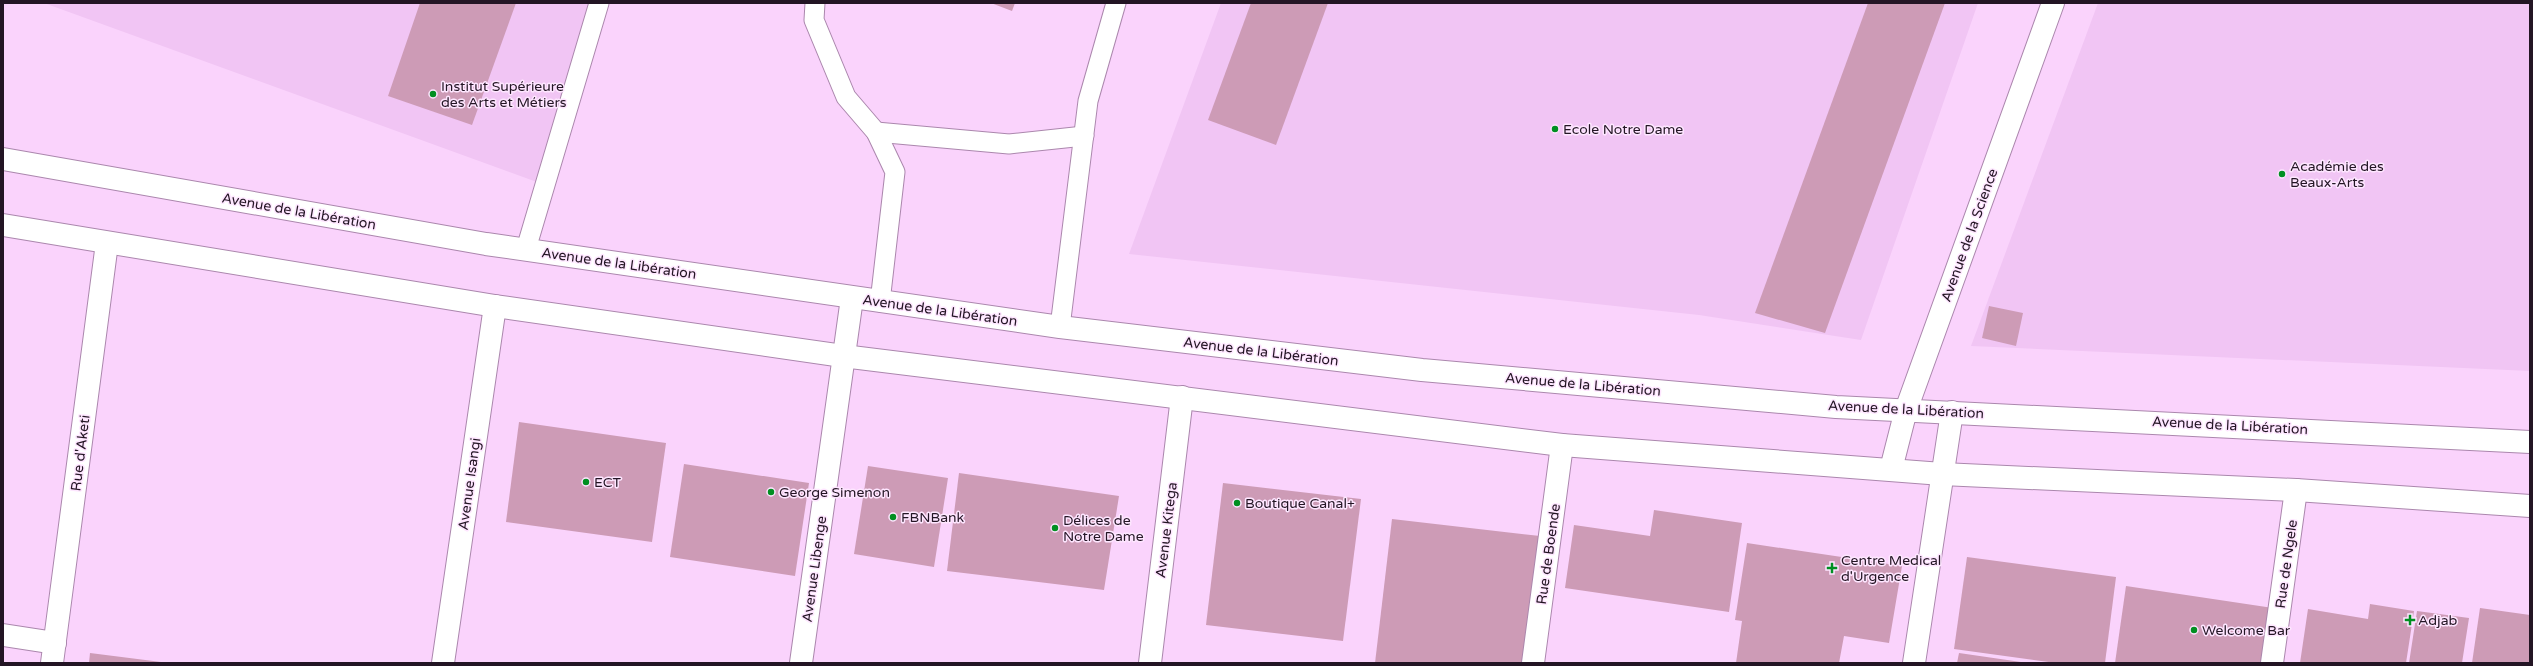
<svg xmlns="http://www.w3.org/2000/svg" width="2533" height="666" viewBox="0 0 2533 666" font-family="'Varela Round',sans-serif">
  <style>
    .built { fill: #f1c5f4 }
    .building { fill: #cd9bb6 }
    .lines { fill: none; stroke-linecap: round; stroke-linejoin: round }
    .service-casing { stroke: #ab87ad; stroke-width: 21 }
    .minor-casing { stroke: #ab87ad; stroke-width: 24 }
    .primary-casing { stroke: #ab87ad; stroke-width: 24 }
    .service { stroke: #fff; stroke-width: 19 }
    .minor { stroke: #fff; stroke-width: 22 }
    .primary { stroke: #fff; stroke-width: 22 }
    .poi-dot { fill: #008f21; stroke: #fee6ff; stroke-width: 1.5 }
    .labels { text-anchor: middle; stroke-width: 3; stroke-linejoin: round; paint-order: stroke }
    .poi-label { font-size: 14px; fill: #231524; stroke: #fee6ff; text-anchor: start }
    .street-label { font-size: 14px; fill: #231524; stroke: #fee6ff }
  </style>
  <rect width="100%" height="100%" fill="#fad3fc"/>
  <g class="built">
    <path d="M44 3H599L545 185Z"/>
    <path d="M1221 3H1978L1861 340 1699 315 1129 254Z"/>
    <path d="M2098 3H2530V371L1971 346Z"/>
  </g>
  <g class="building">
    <path d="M420 3H516L472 125 388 96Z"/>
    <path d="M991 3H1015L1012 11Z"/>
    <path d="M1251 3H1328L1276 145 1208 120Z"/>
    <path d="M1868 3H1945L1825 333 1755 313Z"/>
    <path d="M1989 306 2023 313 2016 346 1982 338Z"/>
    <path d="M519 422 666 443 652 542 506 522Z"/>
    <path d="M684 464 809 483 795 576 670 557Z"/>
    <path d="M868 466 948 478 934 567 854 554Z"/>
    <path d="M959 473 1119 496 1104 590 947 571Z"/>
    <path d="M1223 483 1361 499 1343 641 1206 625Z"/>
    <path d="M1654 510 1742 523 1729 612 1565 588 1574 525 1650 536Z"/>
    <path d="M1392 519 1540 536 1525 663H1375Z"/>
    <path d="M1747 543 1902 566 1889 643 1844 636 1839 663H1736L1742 621 1735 620Z"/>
    <path d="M1967 557 2116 577 2105 663H2056L1954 649Z"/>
    <path d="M2126 586 2273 608 2264 663H2115Z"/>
    <path d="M2370 604 2414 611 2406 663H2300L2308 609 2368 619Z"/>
    <path d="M2480 608 2530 615V663H2472Z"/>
    <path d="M2417 611 2469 618 2462 663H2409Z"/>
    <path d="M90 653 161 662V663H89Z"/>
    <path d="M1959 653 2021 662V663H1957Z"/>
  </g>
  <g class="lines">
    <g class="service-casing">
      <g id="service">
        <path d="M815 3 814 20 846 97 876 132 895 172 880 302"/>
        <path d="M876 132 1009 144 1084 136"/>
        <path d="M526 249 599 3"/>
        <path d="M1060 327 1088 101 1116 3"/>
      </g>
    </g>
    <g class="minor-casing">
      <g id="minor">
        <path d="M1891 469 1906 410 2053 3"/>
        <path d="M3 635 55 643"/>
        <path d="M52 663 107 243"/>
        <path d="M443 663 495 306"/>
        <path d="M801 663 852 298"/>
        <path d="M1150 663 1182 397"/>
        <path d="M1533 663 1562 445"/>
        <path d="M1914 663 1952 412"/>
        <path d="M2272 663 2296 490"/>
      </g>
    </g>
    <g class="primary-casing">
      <g id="primary">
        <path d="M3 159 486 244 1060 327 1422 370 1836 407 2530 442"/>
        <path d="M3 225 495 306 843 356 1562 445 1942 474 2296 490 2530 506"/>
      </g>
    </g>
    <use href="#service" class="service"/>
    <use href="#minor" class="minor"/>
    <use href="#primary" class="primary"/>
  </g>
  <g class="poi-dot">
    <circle cx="433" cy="94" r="4"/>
    <circle cx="1555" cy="129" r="4"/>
    <circle cx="2282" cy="174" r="4"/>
    <circle cx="586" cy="482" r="4"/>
    <circle cx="771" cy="492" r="4"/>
    <circle cx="1237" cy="503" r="4"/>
    <circle cx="893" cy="517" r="4"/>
    <circle cx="1055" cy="528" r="4"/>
    <path d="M1830 562h4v4h4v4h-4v4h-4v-4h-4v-4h4z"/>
    <path d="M2408 614h4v4h4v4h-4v4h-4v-4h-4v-4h4z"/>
    <circle cx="2194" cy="630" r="4"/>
  </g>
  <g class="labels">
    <g class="poi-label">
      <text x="441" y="91">Institut Supérieure<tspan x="441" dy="16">des Arts et Métiers</tspan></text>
      <text x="1563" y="134">Ecole Notre Dame</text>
      <text x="2290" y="171">Académie des<tspan x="2290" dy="16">Beaux-Arts</tspan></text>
      <text x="594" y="487">ECT</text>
      <text x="779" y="497">George Simenon</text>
      <text x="1245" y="508">Boutique Canal+</text>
      <text x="901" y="522">FBNBank</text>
      <text x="1063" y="525">Délices de<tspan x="1063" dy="16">Notre Dame</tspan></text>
      <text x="1841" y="565">Centre Medical<tspan x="1841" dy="16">d'Urgence</tspan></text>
      <text x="2418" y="625">Adjab</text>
      <text x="2202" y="635">Welcome Bar</text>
    </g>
    <g class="street-label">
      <text transform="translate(299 211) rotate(10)" y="5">Avenue de la Libération</text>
      <text transform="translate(1969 235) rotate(-70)" y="5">Avenue de la Science</text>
      <text transform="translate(619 263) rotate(8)" y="5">Avenue de la Libération</text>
      <text transform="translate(940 310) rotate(8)" y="5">Avenue de la Libération</text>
      <text transform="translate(1261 351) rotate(7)" y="5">Avenue de la Libération</text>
      <text transform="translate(1583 384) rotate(5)" y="5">Avenue de la Libération</text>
      <text transform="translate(1906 409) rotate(3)" y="5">Avenue de la Libération</text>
      <text transform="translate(2230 425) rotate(3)" y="5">Avenue de la Libération</text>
      <text transform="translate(80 453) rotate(-83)" y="5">Rue d'Aketi</text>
      <text transform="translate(469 484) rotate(-82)" y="5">Avenue Isangi</text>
      <text transform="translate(1166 530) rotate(-83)" y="5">Avenue Kitega</text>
      <text transform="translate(1548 554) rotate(-82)" y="5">Rue de Boende</text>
      <text transform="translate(2286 564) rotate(-82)" y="5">Rue de Ngele</text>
      <text transform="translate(814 569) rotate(-82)" y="5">Avenue Libenge</text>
    </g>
  </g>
  <rect width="2533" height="666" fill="none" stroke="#231524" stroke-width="8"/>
</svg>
